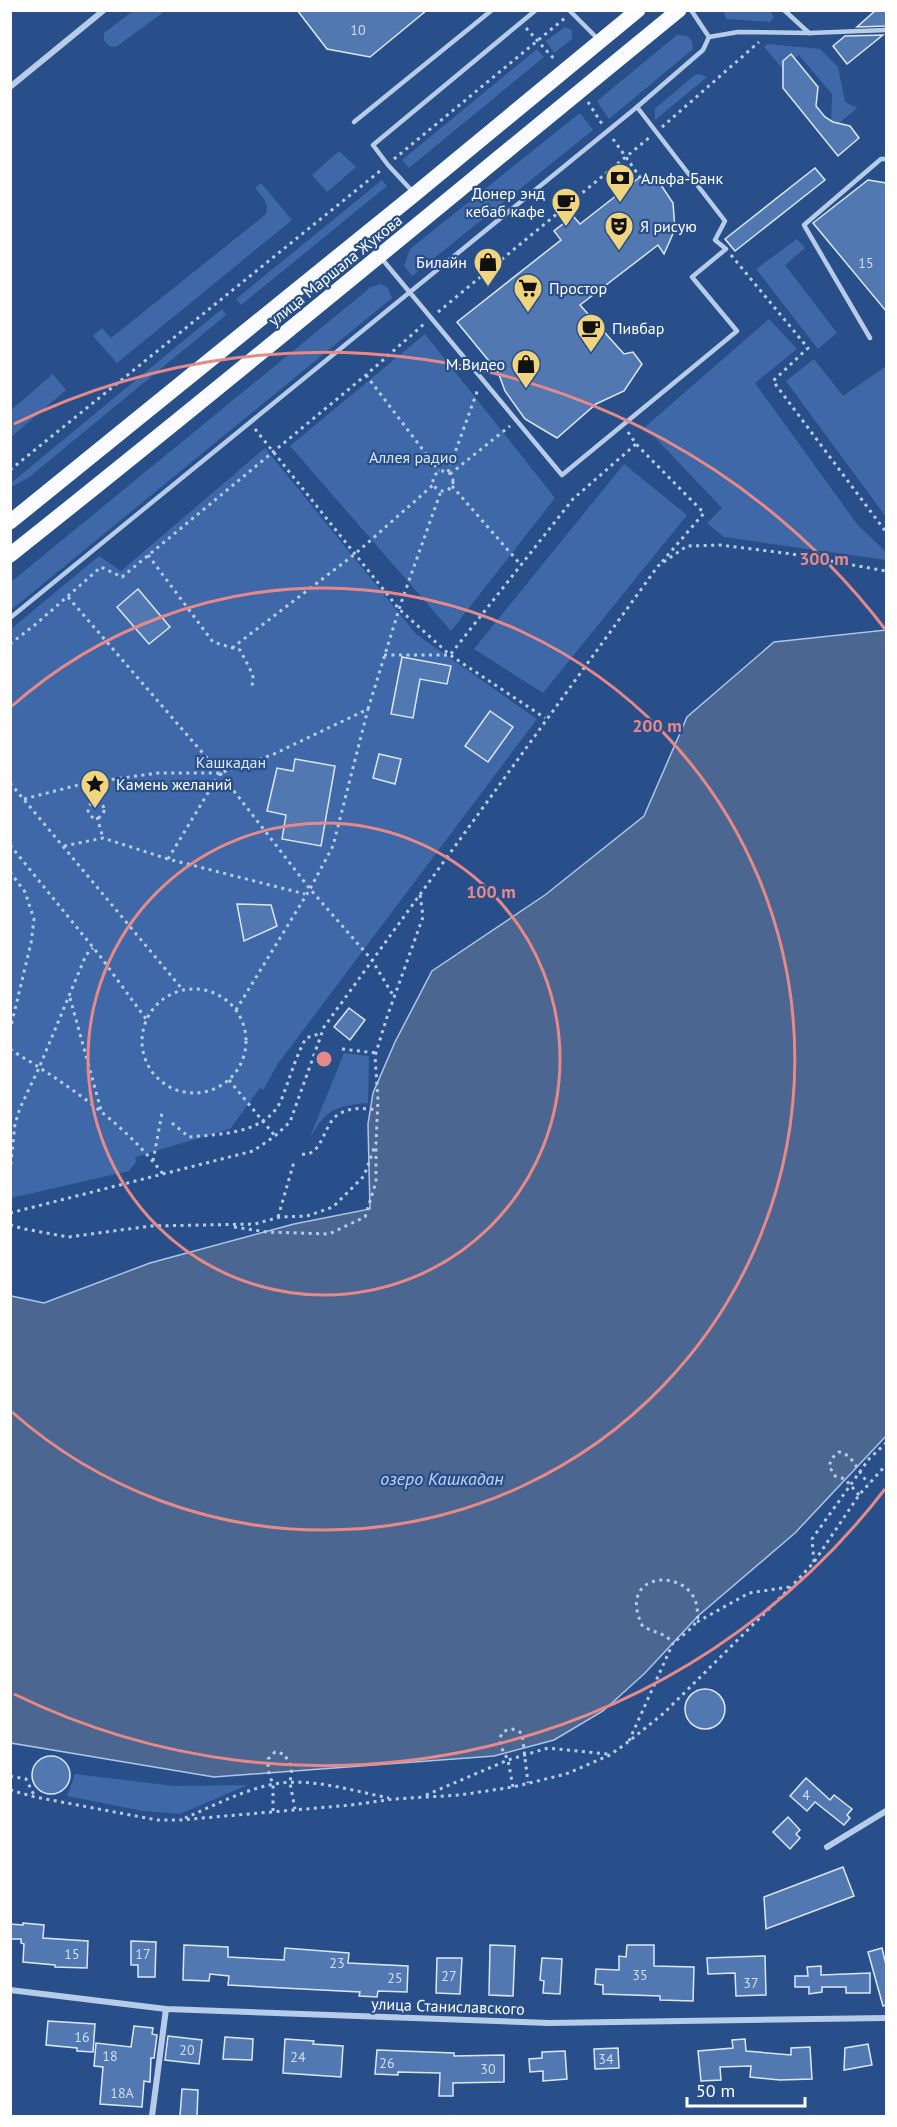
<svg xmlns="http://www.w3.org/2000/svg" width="897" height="2127" viewBox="0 0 897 2127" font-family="'PT Sans',sans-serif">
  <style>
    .green { fill: #3e68a7 }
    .water { fill: #4b6690; stroke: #acc6e9; stroke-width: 1.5 }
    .building { fill: #5278b2; stroke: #dbe7f7; stroke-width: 1.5 }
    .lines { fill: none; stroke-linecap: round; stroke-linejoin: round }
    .path { stroke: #b7cce9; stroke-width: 3; stroke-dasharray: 3 4.5; stroke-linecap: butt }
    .lane { stroke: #b7cce9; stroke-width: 4.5 }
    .street { stroke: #b7cce9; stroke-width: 6 }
    .primary { stroke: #fafbfe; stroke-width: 15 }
    .ring { fill: none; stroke: #e88989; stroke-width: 3 }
    .labels { text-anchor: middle; stroke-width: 4.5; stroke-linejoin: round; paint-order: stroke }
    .number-label { font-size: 14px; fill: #d4ddec }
    .poi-label { font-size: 16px; fill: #fff; stroke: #294f8a; text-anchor: start }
    .street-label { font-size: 16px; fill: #fff; stroke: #294f8a }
    .park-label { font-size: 16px; fill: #dbe7f7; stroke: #294f8a }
    .water-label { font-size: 18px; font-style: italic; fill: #c3d6f0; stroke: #294f8a }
    .centre { fill: #e88989; stroke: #294f8a; stroke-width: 3 }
    .ring-label { font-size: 18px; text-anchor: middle; font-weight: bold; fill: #e88989; stroke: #294f8a; stroke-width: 4.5; stroke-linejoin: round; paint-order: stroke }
  </style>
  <rect width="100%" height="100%" fill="#294f8a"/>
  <g class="green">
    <path d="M723 10 770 11 774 17 770 22 726 19Z"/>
    <path d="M133 11H165L116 47 109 46 104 40V33Z"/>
    <path d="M565 27 572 30V39L554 53 546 41Z"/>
    <path d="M677 35 687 36 692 41 693 49 609 119 597 101Z"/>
    <path d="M768 44 820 49 838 67 845 102 857 108 831 130 832 94 799 55 782 68 764 47Z"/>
    <path d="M537 49 544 57 409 168 402 160Z"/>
    <path d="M699 74 707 77 655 120V109L658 106 695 75Z"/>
    <path d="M580 113 593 130 412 276 404 266 410 249Z"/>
    <path d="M339 151 356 167 327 192 312 175Z"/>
    <path d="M382 180 387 186 241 305 236 299Z"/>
    <path d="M261 183 292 220 117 363 93 336 102 328 111 338 265 215C271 204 262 196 255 188Z"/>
    <path d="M797 239 805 248 785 265 837 333 818 349 756 269Z"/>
    <path d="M381 284 388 288 392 298 11 610V582L371 287Z"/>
    <path d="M222 309 226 315 28 478 11 487V483Z"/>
    <path d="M769 319 797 349 755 383 857 524 886 552V560L724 537 707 523 722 508 645 427Z"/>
    <path d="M425 334 555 498 451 631 290 446Z"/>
    <path d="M814 359 843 396 886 366V517L786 381Z"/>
    <path d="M53 374 66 390 11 437V410Z"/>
    <path d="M265 448 416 634 537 719 277 1065 263 1090 260 1088 230 1129 135 1157 136 1162 129 1171 11 1198V629L99 556 121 571Z"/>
    <path d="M624 464 687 515 543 693 474 649Z"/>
    <path d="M344 1053 369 1056 368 1103C333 1106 325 1110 308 1142Z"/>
    <path d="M75 1774 174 1786 248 1785 180 1814 143 1811 67 1796Z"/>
  </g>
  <path class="water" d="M886 630V1436L795 1533 698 1616 645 1673 603 1711 554 1740 494 1756 214 1777 11 1743V1296L44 1303 150 1263 294 1224 370 1209 368 1124 373 1093 395 1042 432 971 545 895 644 816 687 717 774 642Z"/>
  <g class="building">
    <path d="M297 10H427L370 57 327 49Z"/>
    <path d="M876 10H886V26L857 27Z"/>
    <path d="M883 35 847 64 833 46 845 36Z"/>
    <path d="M791 54 818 87 816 106 825 117 833 122 850 126 859 138 838 156 783 88V61Z"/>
    <path d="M815 168 825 180 735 251 725 239Z"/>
    <path d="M640 177 659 182 673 203 675 229 664 254 658 245 580 305 624 354 633 352 642 364 624 391 596 404 557 438 525 419 505 391 498 372 457 322 561 240 554 231 573 216 580 224Z"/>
    <path d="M868 180 886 183V311L813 223Z"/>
    <path d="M138 589 170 627 149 644 117 607Z"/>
    <path d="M402 657 451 666 447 684 420 679 413 718 391 714Z"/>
    <path d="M490 711 513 727 488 762 465 746Z"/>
    <path d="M379 754 401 759 395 784 373 778Z"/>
    <path d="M295 759 335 766 321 846 282 839 286 815 267 811 277 768 293 771Z"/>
    <path d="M237 904 271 905 277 926 244 941Z"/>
    <path d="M349 1008 365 1020 350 1040 334 1027Z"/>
    <circle cx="705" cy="1709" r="20"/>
    <circle cx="51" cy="1775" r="19"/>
    <path d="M806 1778 830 1800 834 1795 852 1809 847 1815 850 1818 844 1825 815 1802 807 1811 790 1796Z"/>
    <path d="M788 1817 800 1830 796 1834 800 1838 790 1849 773 1832Z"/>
    <path d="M843 1867 854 1896 766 1929 764 1897Z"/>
    <path d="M23 1923 44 1925 43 1938 88 1941 87 1968 55 1967V1965L23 1962 24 1944 21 1943V1939H10V1924L23 1925Z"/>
    <path d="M131 1941 156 1942 155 1977H138V1965H131Z"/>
    <path d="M184 1945 228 1947V1957L284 1960 285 1948 349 1953 348 1963 408 1966 407 1992 378 1991 377 1997 359 1996 360 1992 228 1985 229 1976 210 1974 209 1981 183 1980Z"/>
    <path d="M490 1945 515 1946 513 1996 489 1995Z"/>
    <path d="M627 1945H654V1966L694 1967 693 2001 660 2000V1996L603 1994V1985L595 1984 596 1969 619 1970V1956L626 1957Z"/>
    <path d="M882 1948 886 1965V2005L883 2006 868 1952Z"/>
    <path d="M765 1956 766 1995 736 1996 735 1973 708 1974 707 1958Z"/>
    <path d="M437 1958H462L460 1994 436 1993Z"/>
    <path d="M542 1958 562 1959 560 1994 543 1993 544 1981 540 1980Z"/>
    <path d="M821 1966V1975L870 1973V1993H846V1987H822V1992L809 1994V1987H795V1976H808L807 1967Z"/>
    <path d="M48 2021 95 2024 93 2052 77 2051V2048L46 2045Z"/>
    <path d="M134 2026 153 2028 152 2034 157 2035 154 2058H151L150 2082 144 2081 142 2107 100 2104 103 2067 94 2066 96 2043 131 2047Z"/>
    <path d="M168 2036 202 2040 199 2064 165 2060Z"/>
    <path d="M225 2037 253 2039 252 2060 223 2059Z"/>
    <path d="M285 2039 314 2041 313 2044 343 2046 341 2077 283 2073Z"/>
    <path d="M745 2039 746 2051 791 2055V2048L810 2047 812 2079 780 2080 750 2077 751 2066 720 2067 721 2080 701 2081 698 2051 733 2048 732 2040Z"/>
    <path d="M868 2044 872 2065 844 2070 845 2048Z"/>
    <path d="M618 2048 619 2068 595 2069 594 2049Z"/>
    <path d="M377 2050 454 2053V2056L504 2055V2082L453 2083V2096H439L440 2073 398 2072V2075L375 2074Z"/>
    <path d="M565 2051 567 2079 543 2081V2071L530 2072 529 2059 542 2058V2052Z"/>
    <path d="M182 2089 198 2090 197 2116H180Z"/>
  </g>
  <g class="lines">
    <g class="path">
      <path d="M526 28 556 61"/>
      <path d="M588 102 602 124"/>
      <path d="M662 127 759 42"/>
      <path d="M613 139 640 177"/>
      <path d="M394 159 565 18"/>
      <path d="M731 255 808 348 773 381 886 532"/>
      <path d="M438 312 650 137"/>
      <path d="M486 371 493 366"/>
      <path d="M366 375 439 471"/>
      <path d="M255 429 399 609 450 655 545 718"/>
      <path d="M628 432 636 444 704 513 661 563"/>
      <path d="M10 470 380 171"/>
      <circle cx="443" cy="481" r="10"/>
      <path d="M448 472 478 389"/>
      <path d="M450 474 510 426"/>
      <path d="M452 486 521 565"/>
      <path d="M148 555 213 642 240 650 253 675 252 688"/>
      <path d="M68 597 220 773 310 889 372 960 394 997"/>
      <path d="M10 644 36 624 101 567 122 577 366 375 424 324"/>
      <path d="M232 648 355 554 433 485"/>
      <path d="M384 655H450L573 499 636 444"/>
      <path d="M10 783 183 990"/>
      <path d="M92 783 94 802"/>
      <path d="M24 799 86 783 158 773H220L274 754 368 709 401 603 441 491"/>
      <circle cx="96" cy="810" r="8"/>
      <path d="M97 817 103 838"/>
      <path d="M10 845 100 956 146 1019"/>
      <path d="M64 846 103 838 168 859 305 894"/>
      <path d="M168 859 220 773"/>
      <path d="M10 872 25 892 34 919 31 943 10 1030"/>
      <circle cx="194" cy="1041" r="52"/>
      <path d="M70 998 101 1110"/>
      <path d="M236 1010 310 889 333 846 368 709"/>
      <path d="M10 1049C18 1055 26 1059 34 1064 82 1095 129 1129 163 1174"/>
      <path d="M342 1049 376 1053"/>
      <path d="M229 1080 275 1136"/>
      <path d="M172 1123 189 1137C221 1134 268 1134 282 1098 290 1078 295 1058 306 1038L322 1033"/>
      <path d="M302 1154C323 1157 323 1123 339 1114 351 1107 364 1108 377 1110"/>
      <path d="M153 1161 162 1113"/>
      <path d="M10 1172 15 1124 20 1108 39 1068 86 955 93 948"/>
      <path d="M10 1213 253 1151 275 1136 290 1122 324 1027 658 566 687 546 720 545 792 554 886 571"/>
      <path d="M278 1217 294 1162"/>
      <path d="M10 1225 25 1229 68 1237 151 1226 255 1224 280 1217 307 1216 333 1207 364 1176 376 1143 378 1100 375 1056 387 1017 423 917 420 894"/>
      <path d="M234 1227 267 1232 329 1234 365 1217 376 1182V1147"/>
      <path d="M859 1495 845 1479 835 1476 829 1466 832 1458 839 1452C855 1455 857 1473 869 1483"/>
      <path d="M814 1562 812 1539 869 1459 886 1443"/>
      <path d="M697 1622 749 1593 789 1587"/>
      <path d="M629 1741 673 1643 666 1636 643 1627C614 1571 690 1566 697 1607 697 1611 699 1616 697 1620 693 1629 680 1637 673 1643"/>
      <path d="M10 1776 26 1779 35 1797"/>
      <path d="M513 1787 508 1760 500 1745V1737L504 1731 512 1729 522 1733 528 1783"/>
      <path d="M10 1790 35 1797 157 1820H180L351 1805 394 1799 460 1795 513 1787 566 1774 610 1755 628 1742 664 1713 791 1587 814 1562 859 1495 886 1465"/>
      <path d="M426 1795 508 1760 548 1748 608 1754"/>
      <path d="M273 1811V1785L268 1770V1759L275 1752 284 1754 292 1767 290 1783 295 1809"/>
      <path d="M185 1818C215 1805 247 1788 280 1783 316 1779 354 1791 389 1798"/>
    </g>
    <g class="lane">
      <path d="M569 10 599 40"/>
      <path d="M691 10 709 37"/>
      <path d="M784 10 809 33"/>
      <path d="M709 37 738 32 810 33 886 30"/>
      <path d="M354 122 492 10"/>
      <path d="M413 192 388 165 373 145 536 10"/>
      <path d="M382 259 562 475 737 331 692 277 726 249 715 240 725 221 637 107"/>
      <path d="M870 338 804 225 881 159H886"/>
      <path d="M10 618 637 107 703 50 709 37"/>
    </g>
    <g class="street">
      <path d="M10 87 104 10"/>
      <path d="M827 1847 886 1811"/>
      <path d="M10 1990 166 2009 549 2023 886 2018"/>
      <path d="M152 2116 166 2009"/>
    </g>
    <g class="primary">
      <path d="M10 522 415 194 638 10"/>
      <path d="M10 555C236 376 456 192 679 10"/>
    </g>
  </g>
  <g class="ring">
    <circle cx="324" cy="1059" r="236"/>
    <path d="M12 706A471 471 0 1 1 12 1412"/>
    <path d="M885 1489A707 707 0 0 1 14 1694M14 424A707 707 0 0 1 885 629"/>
  </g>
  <defs>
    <g id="bank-pin" transform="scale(1.5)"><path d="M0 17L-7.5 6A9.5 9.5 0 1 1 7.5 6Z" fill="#f0d47e" stroke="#294f8a"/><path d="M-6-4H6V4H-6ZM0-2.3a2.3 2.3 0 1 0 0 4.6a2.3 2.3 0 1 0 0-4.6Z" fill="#111"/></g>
    <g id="cafe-pin" transform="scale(1.5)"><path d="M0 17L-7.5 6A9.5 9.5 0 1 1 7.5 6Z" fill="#f0d47e" stroke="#294f8a"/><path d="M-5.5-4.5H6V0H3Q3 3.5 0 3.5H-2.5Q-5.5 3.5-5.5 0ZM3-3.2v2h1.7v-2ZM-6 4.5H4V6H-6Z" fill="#111"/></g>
    <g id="theatre-pin" transform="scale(1.5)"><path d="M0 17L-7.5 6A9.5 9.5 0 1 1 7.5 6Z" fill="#f0d47e" stroke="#294f8a"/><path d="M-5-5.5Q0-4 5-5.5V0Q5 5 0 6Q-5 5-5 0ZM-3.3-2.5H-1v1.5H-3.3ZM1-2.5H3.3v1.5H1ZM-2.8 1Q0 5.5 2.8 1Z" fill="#111"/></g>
    <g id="shop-pin" transform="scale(1.5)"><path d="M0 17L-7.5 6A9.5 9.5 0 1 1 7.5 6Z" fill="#f0d47e" stroke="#294f8a"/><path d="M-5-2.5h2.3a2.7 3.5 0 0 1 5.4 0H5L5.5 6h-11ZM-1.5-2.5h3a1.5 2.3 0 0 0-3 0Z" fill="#111"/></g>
    <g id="supermarket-pin" transform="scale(1.5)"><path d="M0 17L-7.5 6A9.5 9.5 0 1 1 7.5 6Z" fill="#f0d47e" stroke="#294f8a"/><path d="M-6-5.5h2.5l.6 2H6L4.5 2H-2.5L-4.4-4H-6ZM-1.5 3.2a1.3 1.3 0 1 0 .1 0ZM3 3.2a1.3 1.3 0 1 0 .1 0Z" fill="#111"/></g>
    <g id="sight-pin" transform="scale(1.5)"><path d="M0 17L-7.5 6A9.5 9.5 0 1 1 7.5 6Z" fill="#f0d47e" stroke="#294f8a"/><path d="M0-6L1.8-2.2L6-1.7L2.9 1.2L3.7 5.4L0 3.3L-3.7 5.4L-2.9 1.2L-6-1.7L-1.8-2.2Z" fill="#111"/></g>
  </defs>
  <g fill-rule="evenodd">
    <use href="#bank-pin" x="620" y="178"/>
    <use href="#cafe-pin" x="566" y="202"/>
    <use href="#theatre-pin" x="619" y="226"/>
    <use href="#shop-pin" x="488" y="262"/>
    <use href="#supermarket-pin" x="528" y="288"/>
    <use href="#cafe-pin" x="591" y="328"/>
    <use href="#shop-pin" x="526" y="364"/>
    <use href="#sight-pin" x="95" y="784"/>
  </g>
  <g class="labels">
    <g class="number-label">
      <text x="358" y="35">10</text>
      <text x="866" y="268">15</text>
      <text x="806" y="1800">4</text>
      <text x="72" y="1959">15</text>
      <text x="143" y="1959">17</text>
      <text x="337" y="1968">23</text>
      <text x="640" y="1980">35</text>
      <text x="449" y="1981">27</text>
      <text x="395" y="1983">25</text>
      <text x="751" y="1988">37</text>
      <text x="82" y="2042">16</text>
      <text x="187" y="2055">20</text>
      <text x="110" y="2061">18</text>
      <text x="298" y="2062">24</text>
      <text x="606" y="2064">34</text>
      <text x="387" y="2068">26</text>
      <text x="488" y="2074">30</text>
      <text x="122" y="2098">18А</text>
    </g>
    <g class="poi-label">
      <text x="641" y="184">Альфа-Банк</text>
      <text x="545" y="199" text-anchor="end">Донер энд<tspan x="545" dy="18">кебаб кафе</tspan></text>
      <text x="640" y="232">Я рисую</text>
      <text x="467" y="268" text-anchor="end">Билайн</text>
      <text x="549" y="294">Простор</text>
      <text x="612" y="334">Пивбар</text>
      <text x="505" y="370" text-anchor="end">М.Видео</text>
      <text x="116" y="790">Камень желаний</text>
    </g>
    <g class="street-label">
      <text transform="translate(335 270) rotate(-39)" y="6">улица Маршала Жукова</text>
      <text transform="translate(448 2006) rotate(2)" y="6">улица Станиславского</text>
    </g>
    <g class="park-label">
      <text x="413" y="463">Аллея радио</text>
      <text x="231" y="768">Кашкадан</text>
    </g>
    <g class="water-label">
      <text x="442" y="1485">озеро Кашкадан</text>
    </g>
  </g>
  <circle cx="324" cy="1059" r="9" class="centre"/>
  <g class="ring-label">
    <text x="824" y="565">300 m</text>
    <text x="657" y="732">200 m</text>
    <text x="491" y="898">100 m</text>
  </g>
  <rect width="897" height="2127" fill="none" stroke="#ffffff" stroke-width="24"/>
  <path d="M687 2097v9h118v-9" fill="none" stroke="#ffffff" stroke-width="3"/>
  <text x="696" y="2097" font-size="18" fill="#ffffff" stroke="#294f8a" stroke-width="4.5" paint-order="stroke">50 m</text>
</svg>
